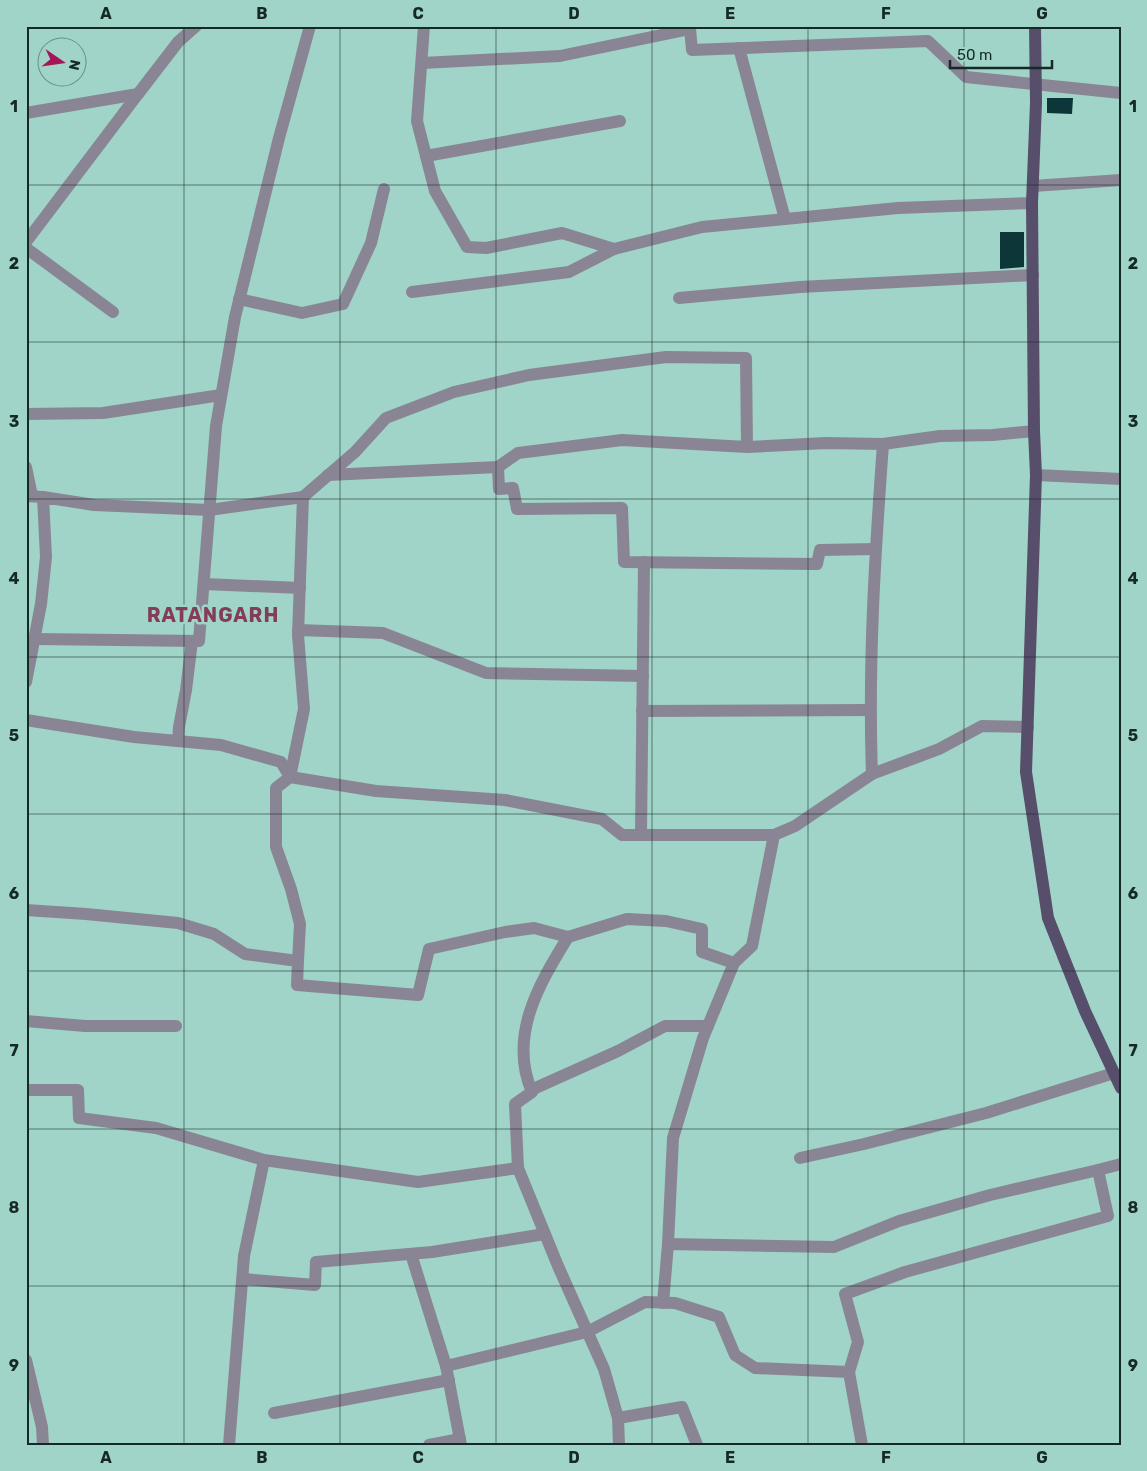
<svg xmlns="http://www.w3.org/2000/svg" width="1147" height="1471" viewBox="0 0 1147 1471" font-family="Rubik,sans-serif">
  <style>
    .building { fill: #0c3638 }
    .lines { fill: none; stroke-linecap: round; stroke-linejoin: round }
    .minor { stroke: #8a8595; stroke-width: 12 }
    .tertiary { stroke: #8a8595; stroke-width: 12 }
    .primary { stroke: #574e6b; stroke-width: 12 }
    .grid { fill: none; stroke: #152a26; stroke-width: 1; stroke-opacity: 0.55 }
    .labels { text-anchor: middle; stroke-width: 5; stroke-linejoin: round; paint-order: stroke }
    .district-label { font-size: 20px; font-weight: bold; letter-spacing: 1px; fill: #833d56; stroke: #a0d4c8 }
    .neatline { fill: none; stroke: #152a26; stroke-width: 2 }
    .grid-label { font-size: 16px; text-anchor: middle; font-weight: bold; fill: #152a26 }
  </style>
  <rect width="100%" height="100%" fill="#a0d4c8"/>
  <g class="building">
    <path d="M1047 98H1073L1072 114 1047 113Z"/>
    <path d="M1000 232H1024V267L1000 269Z"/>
  </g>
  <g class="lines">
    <g class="minor">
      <path d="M424 26 417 121 435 191 467 247 486 248 562 233 614 249 702 227 898 208 1032 203"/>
      <path d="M739 48 785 219"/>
      <path d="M422 63 560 56 690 29 692 50 928 41 966 77 1121 93"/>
      <path d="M426 156 620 121"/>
      <path d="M1033 186 1121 180"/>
      <path d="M26 242 138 94"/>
      <path d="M26 248 113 312"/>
      <path d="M412 292 569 272 614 249"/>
      <path d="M679 298 800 287 1033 275"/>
      <path d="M239 299 302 313 343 304 371 243 384 189"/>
      <path d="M26 414 103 413 221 395"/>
      <path d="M26 467 32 496"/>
      <path d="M498 467 499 489 513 488 517 509 622 508 624 562 817 564 820 550 876 549"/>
      <path d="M328 475 498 467 518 453 622 440 747 447"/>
      <path d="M1036 475 1121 479"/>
      <path d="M303 497 355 452 386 418 454 392 529 375 666 357 746 358 747 447 826 443 883 444 940 436 993 435 1034 431"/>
      <path d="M204 584 300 588"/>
      <path d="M298 630 383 633 486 673 643 676"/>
      <path d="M35 639 199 641 216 426 235 317 279 138 310 26"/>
      <path d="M26 682 41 604 46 557 43 497 94 505 209 510 303 497 298 635 304 709 290 777 276 788V847L291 889 300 924 298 961"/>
      <path d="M642 711 870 710"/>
      <path d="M26 720 134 737 221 745 281 762 290 777 376 791 505 800 602 819 622 835H774"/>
      <path d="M178 741 179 727 186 690 192 641"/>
      <path d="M872 774C868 664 875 554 883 444"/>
      <path d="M641 835 644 562"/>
      <path d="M26 910 86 914 178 923 214 934 245 954 298 961 297 985 418 995 429 949 505 932 534 928 568 937 627 919 666 921 702 929V952L734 963"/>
      <path d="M26 1021 85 1026H176"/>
      <path d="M26 1090H78L79 1118 156 1128 264 1160 418 1182 518 1168 558 1266 604 1369 618 1418 682 1407 697 1445"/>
      <path d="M531 1090 618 1051 665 1026H708"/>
      <path d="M800 1158 864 1144 986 1113 1114 1073"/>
      <path d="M518 1168 515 1104 532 1092C508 1036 539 984 568 937"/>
      <path d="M668 1244 673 1138 703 1038 734 963 752 946 774 835 795 826 872 774 939 749 982 726 1028 727"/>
      <path d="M411 1254 446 1366"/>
      <path d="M243 1279 315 1285 316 1262 432 1252 545 1234"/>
      <path d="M663 1303 668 1244 834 1247 899 1221 990 1195 1098 1170"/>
      <path d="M26 1360 42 1427 43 1445"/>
      <path d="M849 1372 858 1342 845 1294 905 1272 1108 1216 1098 1170 1121 1164"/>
      <path d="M274 1413 449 1380"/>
      <path d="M618 1418 619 1445"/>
      <path d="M229 1445 244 1256 264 1160"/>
      <path d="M429 1445 460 1439"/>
      <path d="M461 1445 446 1366 587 1332 645 1302 675 1303 719 1317 735 1355 755 1368 849 1372 862 1445"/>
    </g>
    <g class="tertiary">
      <path d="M26 113 138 94 178 42 196 26"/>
      <path d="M26 496 43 497"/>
    </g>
    <path class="primary" d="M1035 26 1036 103 1032 203 1034 431 1036 475 1026 772 1048 918 1085 1011 1121 1088"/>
  </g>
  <path class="grid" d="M184 26V1445M340 26V1445M496 26V1445M652 26V1445M808 26V1445M964 26V1445M26 185H1121M26 342H1121M26 499H1121M26 657H1121M26 814H1121M26 971H1121M26 1129H1121M26 1286H1121"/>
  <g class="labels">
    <g class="district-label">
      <text x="213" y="622">RATANGARH</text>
    </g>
  </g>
  <rect width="1147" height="1471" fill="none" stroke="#a0d4c8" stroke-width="55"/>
  <g transform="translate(62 62) rotate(103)"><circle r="24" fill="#a0d4c8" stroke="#689087"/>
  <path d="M0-4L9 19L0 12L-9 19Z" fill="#a51659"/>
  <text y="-8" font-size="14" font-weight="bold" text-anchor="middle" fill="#152a26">N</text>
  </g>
  <path d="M950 60v8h102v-8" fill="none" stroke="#152a26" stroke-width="2.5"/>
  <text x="957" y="60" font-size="15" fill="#152a26" stroke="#a0d4c8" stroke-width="4" paint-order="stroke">50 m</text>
  <rect x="28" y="28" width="1092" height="1416" class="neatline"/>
  <g class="grid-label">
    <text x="106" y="19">A</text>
    <text x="262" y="19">B</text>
    <text x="418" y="19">C</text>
    <text x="574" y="19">D</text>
    <text x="730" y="19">E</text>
    <text x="886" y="19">F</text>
    <text x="1042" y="19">G</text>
    <text x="14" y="112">1</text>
    <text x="1133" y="112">1</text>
    <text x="14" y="269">2</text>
    <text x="1133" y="269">2</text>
    <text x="14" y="427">3</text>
    <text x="1133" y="427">3</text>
    <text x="14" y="584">4</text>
    <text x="1133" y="584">4</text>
    <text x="14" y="741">5</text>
    <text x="1133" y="741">5</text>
    <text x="14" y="899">6</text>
    <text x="1133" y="899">6</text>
    <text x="14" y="1056">7</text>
    <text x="1133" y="1056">7</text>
    <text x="14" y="1213">8</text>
    <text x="1133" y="1213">8</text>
    <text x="14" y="1371">9</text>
    <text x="1133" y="1371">9</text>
    <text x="106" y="1463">A</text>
    <text x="262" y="1463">B</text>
    <text x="418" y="1463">C</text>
    <text x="574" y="1463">D</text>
    <text x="730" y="1463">E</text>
    <text x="886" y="1463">F</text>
    <text x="1042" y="1463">G</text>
  </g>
</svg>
